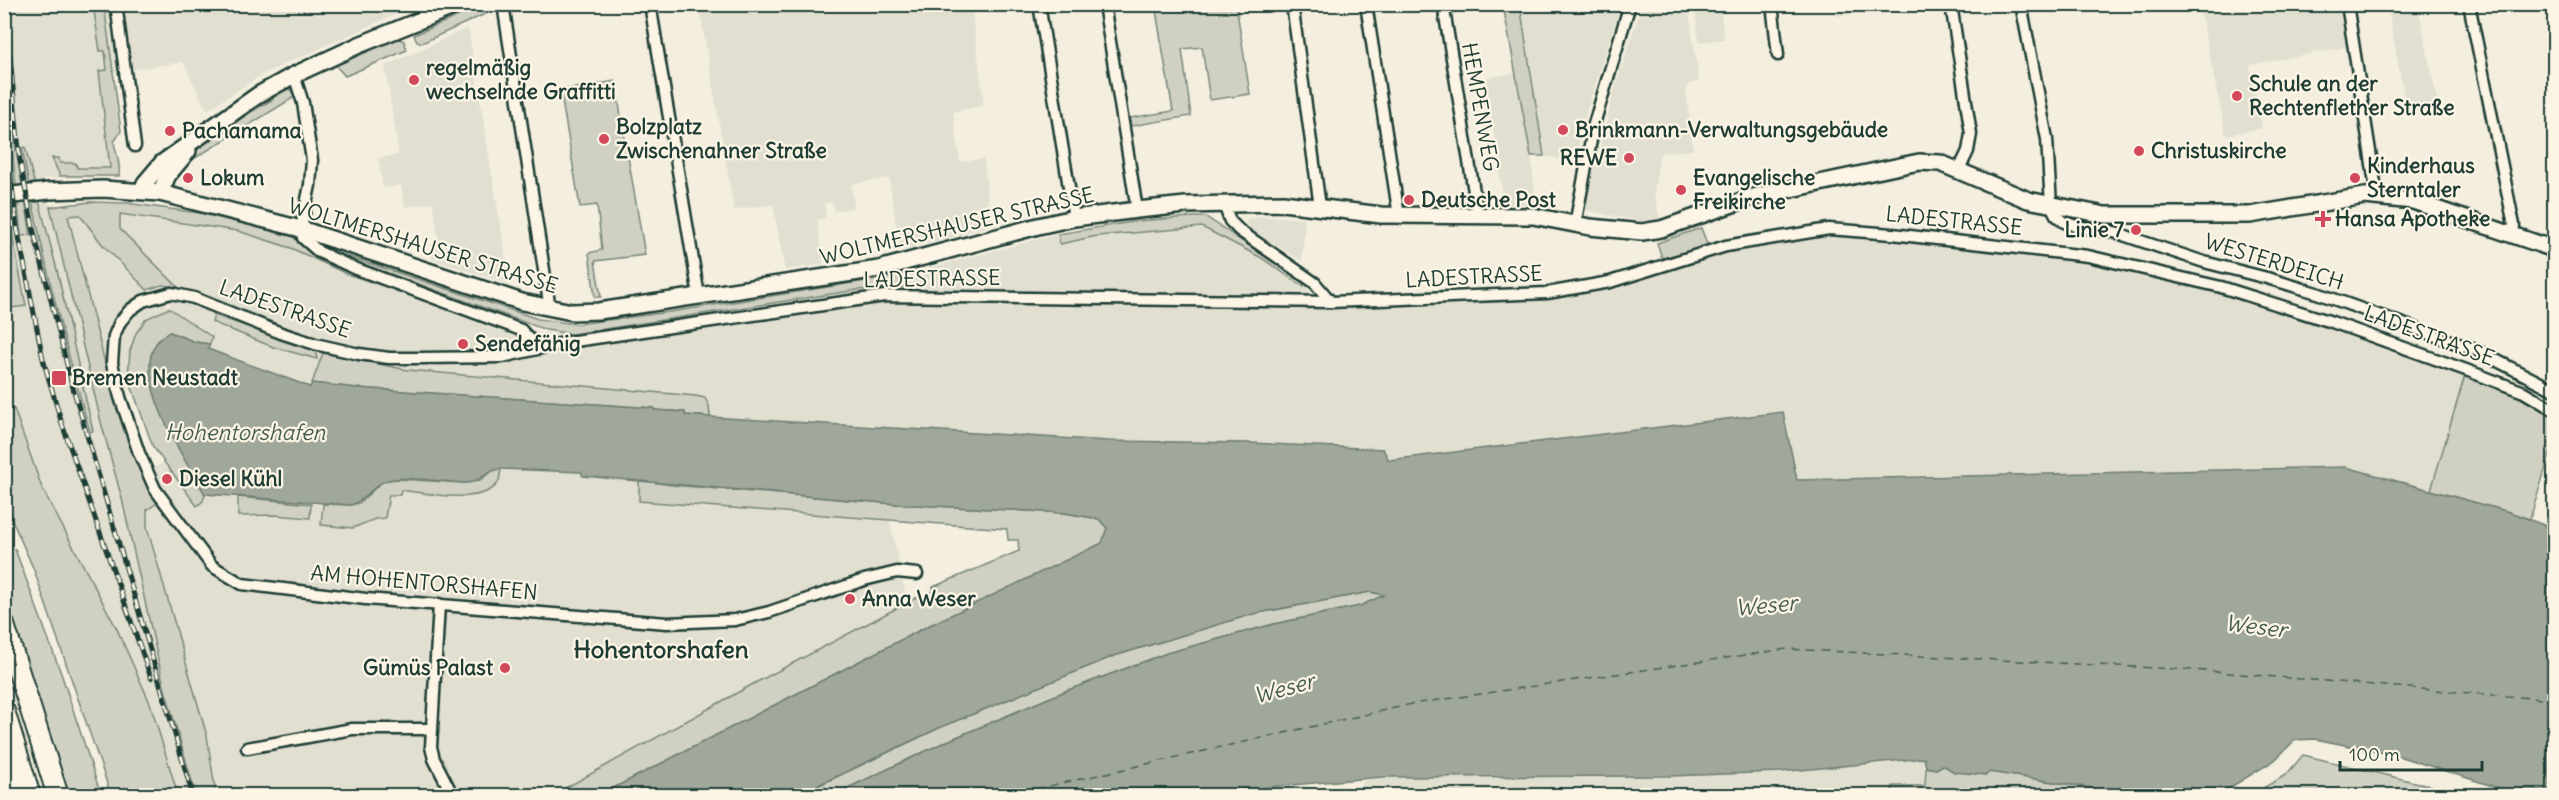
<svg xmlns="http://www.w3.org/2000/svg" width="2559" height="800" viewBox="0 0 2559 800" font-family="Delius,sans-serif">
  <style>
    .built { fill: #e1dfd0 }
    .green { fill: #d0d1c2; stroke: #78877b; stroke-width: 1.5 }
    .water { fill: #a0a89b; stroke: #6c7d72; stroke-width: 1.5 }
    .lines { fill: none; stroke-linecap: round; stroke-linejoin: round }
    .ferry { stroke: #465d53; stroke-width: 1.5; stroke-dasharray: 8 6; stroke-linecap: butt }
    .street-casing { stroke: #1f3d34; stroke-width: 15 }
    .secondary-casing { stroke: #1f3d34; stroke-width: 20 }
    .highway-casing { stroke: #1f3d34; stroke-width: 24 }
    .street { stroke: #fcf5e5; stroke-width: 10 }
    .secondary { stroke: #fcf5e5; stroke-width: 15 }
    .highway { stroke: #fcf5e5; stroke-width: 20 }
    .rail-casing { stroke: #1f3d34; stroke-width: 5 }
    .rail { stroke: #fcf5e5; stroke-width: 3; stroke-dasharray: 9; stroke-linecap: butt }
    .poi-dot { fill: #d1495b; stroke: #fcf5e5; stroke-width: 2 }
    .labels { text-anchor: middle; stroke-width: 4.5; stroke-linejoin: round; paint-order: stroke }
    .poi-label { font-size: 21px; font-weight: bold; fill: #1f3d34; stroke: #fcf5e5; text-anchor: start }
    .street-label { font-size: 21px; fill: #1f3d34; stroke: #fcf5e5 }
    .water-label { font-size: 22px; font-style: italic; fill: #465d53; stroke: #fcf5e5 }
    .quarter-label { font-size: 24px; font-weight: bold; fill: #1f3d34; stroke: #fcf5e5 }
  </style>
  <rect width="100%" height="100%" fill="#f3eede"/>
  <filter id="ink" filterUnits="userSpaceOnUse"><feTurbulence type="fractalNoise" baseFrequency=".0167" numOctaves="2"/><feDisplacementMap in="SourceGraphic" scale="12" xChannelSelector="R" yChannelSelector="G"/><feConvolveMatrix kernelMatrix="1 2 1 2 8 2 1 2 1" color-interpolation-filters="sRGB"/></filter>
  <g filter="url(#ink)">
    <g class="built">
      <path d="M1902 4 1903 7 1837 16 1835 5Z"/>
      <path d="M4 5H416L265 73 207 110 183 62 114 72 121 131 114 142 116 156 121 166 119 176 43 178 53 217 80 215 102 244 126 271 169 307 178 287 119 229 120 214 238 231 291 248 347 274 507 331 572 334 857 290 906 287 903 275 1058 234 1060 243 1097 236 1202 227 1260 257 1322 299 1577 288 1725 245 1830 227 2089 253 2224 285 2467 367 2431 490 2346 467 1797 480 1783 412 1389 460 1383 449 1249 443 1109 441 867 427 710 417 709 406 521 379 408 370 323 354 310 387 208 349 212 336 169 308 130 351 128 377 110 383 142 475 164 462 197 506 203 501 205 494 238 497V516L275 515 310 518 311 504H323L321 525 363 526 375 519 389 495 401 490 456 497 498 482 501 469 581 472 583 476 639 480V501L890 521 905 592 916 598 755 683 551 795H173L7 411 14 408 4 370Z"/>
      <path d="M699 5H971L984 105 953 112 960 162 984 159 990 225 946 239 900 250 889 178 851 184 854 207 834 211 832 202 824 203 826 218 817 220 823 264 785 270 773 204 734 210Z"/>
      <path d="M1520 5H1621L1587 109 1575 161 1544 156Z"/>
      <path d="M1642 5H1688L1699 82 1689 84 1686 90 1693 150 1660 153 1654 192 1660 219 1641 221 1584 210 1614 91Z"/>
      <path d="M1694 5H1720L1724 39 1699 42Z"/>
      <path d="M2199 5H2339L2347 47 2250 65 2262 128 2226 135Z"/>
      <path d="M2390 5H2418L2438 105 2407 112 2389 14 2392 13Z"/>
      <path d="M468 28 510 284 431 259 438 237 433 202 405 207 401 185 383 188 378 158 399 155 385 66Z"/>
      <path d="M1516 73 1531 156 1536 204H1504L1486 78Z"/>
      <path d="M1260 217 1305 218 1302 261 1246 227 1247 219Z"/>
      <path d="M1924 758 1925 786H1893L1891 796H1360L1363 781 1382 777 1670 776 1780 772Z"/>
    </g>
    <g class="green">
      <path d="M93 5H104L121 131 114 142C116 154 121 164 119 176H60L52 158H59L60 163H76L77 168H110L99 71 107 70 105 51H100Z"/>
      <path d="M484 5H494L498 8 422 43 417 41 414 35Z"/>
      <path d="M1155 5H1236L1250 94 1210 100 1202 47 1182 49 1191 116 1131 126 1129 118 1173 111Z"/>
      <path d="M1503 5H1520L1544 156H1531Z"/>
      <path d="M397 38 404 41 407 50 345 76 336 66 337 63Z"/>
      <path d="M7 77 16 150 31 235 21 236 5 78Z"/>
      <path d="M615 81 645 255 595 261 601 297H595L589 253 602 250 597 205 580 207 561 95 564 90Z"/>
      <path d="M287 87 296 96 182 166C204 137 242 118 273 99L275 94Z"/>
      <path d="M25 147 57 270 93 431 90 432C63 338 39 244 22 148Z"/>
      <path d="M4 174 10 222 26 306 11 308 5 262Z"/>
      <path d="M90 202 126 203 199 213 292 236 317 259 399 291 347 274 291 248 238 231 120 214V229L178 287 162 285 147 290 102 244 80 215 68 216 110 383 142 475 157 503 147 510V527L207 736 216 795H196L164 686 122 499 101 422 50 207Z"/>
      <path d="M1192 217H1206L1302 281 1304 287 1260 257 1202 227 1097 236 1060 244 1058 234 1137 221Z"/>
      <path d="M1701 228 1708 246 1662 258 1657 243Z"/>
      <path d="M338 253 538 319 577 324 670 312 903 275 906 287 857 290 572 334 546 330 338 255Z"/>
      <path d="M169 308 212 337 210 344 195 342 170 332 171 436 205 494 203 501 197 506 153 447 128 377 130 351 136 333 146 319Z"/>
      <path d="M214 315 316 351 317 359 273 347 212 322Z"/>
      <path d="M323 353 408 370 696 396 705 398 709 406 710 417 685 415V412L654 410 653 408 357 388 312 383Z"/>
      <path d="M2465 375 2508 391 2554 416V441L2530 519 2431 490Z"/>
      <path d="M14 409 42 488 117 629 150 703 178 795H111L34 570 5 504V411Z"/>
      <path d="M496 468 501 469C500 473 500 479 498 483 482 506 425 493 401 490L400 495H389L385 518 375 519 353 528 321 525 323 504 351 505 359 503 383 481 396 479 465 483 480 480Z"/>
      <path d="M639 480 671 485 896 504 1065 513 1099 519 1107 528 1103 543 928 626 600 795 551 796 755 683 916 598 934 591 933 587 1019 551 1018 540H1008L1007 529 639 501Z"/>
      <path d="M238 497 311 504 310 518 275 515 238 516Z"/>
      <path d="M12 547 15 549 62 676 101 795H63L5 607 4 550Z"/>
      <path d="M1370 592 1385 595 1360 606 1274 624 1167 653 1063 692 945 742 833 795 797 796 939 728 1114 656 1253 614Z"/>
      <path d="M2303 755 2468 795H2251L2286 775Z"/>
      <path d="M1943 765 1986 775 1989 772 2117 792 2126 788 2147 791V796H1891L1893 786H1925L1926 767 1936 769Z"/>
    </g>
    <path class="water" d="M170 332 195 342 210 344 208 349 310 387 312 383 357 388 654 408V410L685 412V415L710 417 1109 441 1249 443 1383 449 1389 460 1783 412 1797 480 2346 467 2510 512 2554 529V792L2545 789 2527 794 2505 790 2395 755 2315 739 2295 740 2275 760 2218 795H2147V791L2126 788 2117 792 1990 772 1986 775 1954 772 1943 765 1936 769 1926 767 1924 758 1780 772 1670 776 1382 777 1202 793 1194 796 833 795 945 742 1063 692 1167 653 1274 624 1360 606 1384 595 1370 592 1253 614 1114 656 939 728 797 795H600L928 626 1102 543 1107 528 1099 519 1065 513 896 504 583 476 581 472 501 469C490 468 479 484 464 483 446 482 400 475 385 481 372 486 365 501 351 505L205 494C186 462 116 357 170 332Z"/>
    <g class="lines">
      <path class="ferry" d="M1024 796 1036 789 1412 704 1787 649 2193 670 2554 700"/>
      <g class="street-casing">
        <g id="street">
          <path d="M116 4 135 146"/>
          <path d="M503 4 550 309"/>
          <path d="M650 4 699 296"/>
          <path d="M1039 4 1074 218"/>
          <path d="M1104 4 1137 210"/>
          <path d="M1292 4 1320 207"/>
          <path d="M1366 4 1399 216"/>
          <path d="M1443 4 1478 216"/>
          <path d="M1772 4 1778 55"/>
          <path d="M1951 4 1971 134 1968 151 1959 170"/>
          <path d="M2021 4 2047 139 2051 205 2056 215 2064 222 2079 227 2114 232 2204 262 2267 278 2317 293 2478 351 2554 390"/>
          <path d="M2347 4 2377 196"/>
          <path d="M2469 4 2514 225 2513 235"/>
          <path d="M294 75 303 103 312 160 310 185 301 229 303 238 319 252 354 268 521 330 538 348"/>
          <path d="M1224 204 1230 221 1240 231 1315 283 1331 302"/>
          <path d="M1575 225 1594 124 1630 4"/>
          <path d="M917 574 897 572 864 580 769 612 735 620 667 623 366 599 242 584 212 566 155 489 139 453 120 397 112 363 114 336 120 322 130 310 143 301 171 293 194 298 281 333 315 344 359 354 389 358H421L502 357 568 342 885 296 1331 302 1547 293 1610 282 1726 246 1829 229 1892 234 2088 256 2221 287 2332 322 2466 370 2524 392 2554 410"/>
          <path d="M439 604 431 747 434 759 453 796"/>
          <path d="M247 748 352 729H432"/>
        </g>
      </g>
      <g class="secondary-casing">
        <g id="secondary">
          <path d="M142 191 145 183 162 163 258 95 294 75 359 45 460 4"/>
          <path d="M160 193 168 175 188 151"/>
          <path d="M4 196 49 191 103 189 160 193 301 229 522 302 572 312 599 311 879 269 1038 226 1074 218 1137 210 1186 205 1283 203 1381 215 1533 216 1590 227 1642 232 1661 229 1753 197 1919 162 1940 163 2028 200 2105 215H2250L2365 196 2413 201 2554 249"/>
        </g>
      </g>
      <g class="highway-casing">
        <g id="highway">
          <path d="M4 625 58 796"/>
          <path d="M4 711 30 796"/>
          <path d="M4 759 16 796"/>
        </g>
      </g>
      <use href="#street" class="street"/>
      <use href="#secondary" class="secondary"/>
      <use href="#highway" class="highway"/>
      <g class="rail-casing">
        <g id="rail">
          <path d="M5 4 20 161 34 232 71 381 193 796"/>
          <path d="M4 120 17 227 43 359 62 424 151 678"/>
        </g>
      </g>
      <use href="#rail" class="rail"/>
    </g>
  </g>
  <g class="poi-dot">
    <circle cx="414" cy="80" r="6"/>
    <circle cx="2237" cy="96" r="6"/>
    <circle cx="1563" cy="130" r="6"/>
    <circle cx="170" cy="131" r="6"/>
    <circle cx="604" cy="139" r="6"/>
    <circle cx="2139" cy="151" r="6"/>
    <circle cx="1629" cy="158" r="6"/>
    <circle cx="188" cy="178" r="6"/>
    <circle cx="2355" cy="178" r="6"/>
    <circle cx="1681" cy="190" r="6"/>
    <circle cx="1409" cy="200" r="6"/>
    <path d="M2320 210h6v6h6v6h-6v6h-6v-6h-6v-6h6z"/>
    <circle cx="2136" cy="230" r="6"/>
    <circle cx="463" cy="344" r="6"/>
    <rect x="51" y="370" width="16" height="16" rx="3"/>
    <circle cx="167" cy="479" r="6"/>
    <circle cx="850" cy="599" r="6"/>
    <circle cx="505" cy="668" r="6"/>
  </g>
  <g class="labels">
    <g class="poi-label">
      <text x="426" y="75">regelmäßig<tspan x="426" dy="24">wechselnde Graffitti</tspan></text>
      <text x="2249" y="91">Schule an der<tspan x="2249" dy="24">Rechtenflether Straße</tspan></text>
      <text x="616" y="134">Bolzplatz<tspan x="616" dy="24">Zwischenahner Straße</tspan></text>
      <text x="1575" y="137">Brinkmann-Verwaltungsgebäude</text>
      <text x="182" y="138">Pachamama</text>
      <text x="2151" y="158">Christuskirche</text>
      <text x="1617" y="165" text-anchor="end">REWE</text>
      <text x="2367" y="173">Kinderhaus<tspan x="2367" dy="24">Sterntaler</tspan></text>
      <text x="200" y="185">Lokum</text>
      <text x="1693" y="185">Evangelische<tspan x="1693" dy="24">Freikirche</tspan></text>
      <text x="1421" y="207">Deutsche Post</text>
      <text x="2335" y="226">Hansa Apotheke</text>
      <text x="2124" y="237" text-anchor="end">Linie 7</text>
      <text x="475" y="351">Sendefähig</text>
      <text x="72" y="385">Bremen Neustadt</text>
      <text x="179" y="486">Diesel Kühl</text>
      <text x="862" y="606">Anna Weser</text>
      <text x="493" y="675" text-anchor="end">Gümüs Palast</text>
    </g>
    <g class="street-label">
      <text transform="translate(1480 107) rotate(80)" y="7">HEMPENWEG</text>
      <text transform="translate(1954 221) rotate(6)" y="7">LADESTRASSE</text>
      <text transform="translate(957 226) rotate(-13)" y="7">WOLTMERSHAUSER STRASSE</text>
      <text transform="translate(423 246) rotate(17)" y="7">WOLTMERSHAUSER STRASSE</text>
      <text transform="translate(2274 262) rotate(17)" y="7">WESTERDEICH</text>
      <text transform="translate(1474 277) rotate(-3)" y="7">LADESTRASSE</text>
      <text transform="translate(932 279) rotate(-1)" y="7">LADESTRASSE</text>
      <text transform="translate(285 309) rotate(19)" y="7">LADESTRASSE</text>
      <text transform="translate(2429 336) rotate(20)" y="7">LADESTRASSE</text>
      <text transform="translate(424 583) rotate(5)" y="7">AM HOHENTORSHAFEN</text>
    </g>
    <g class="water-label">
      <text x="245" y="440">Hohentorshafen</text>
      <text transform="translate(1766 605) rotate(-5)" y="8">Weser</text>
      <text transform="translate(2256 626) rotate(7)" y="8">Weser</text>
      <text transform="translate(1284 688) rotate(-15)" y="8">Weser</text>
    </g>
    <g class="quarter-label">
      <text x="661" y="658">Hohentorshafen</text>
    </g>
  </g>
  <rect width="2559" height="800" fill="none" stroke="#fcf5e5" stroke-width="24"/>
  <rect x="12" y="12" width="2535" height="776" fill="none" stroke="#1f3d34" stroke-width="2" filter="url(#ink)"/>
  <path d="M2340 761v9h142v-9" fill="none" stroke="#1f3d34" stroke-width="3"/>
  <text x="2349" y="761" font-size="18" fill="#1f3d34" stroke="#fcf5e5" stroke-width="4.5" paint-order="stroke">100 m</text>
</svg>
